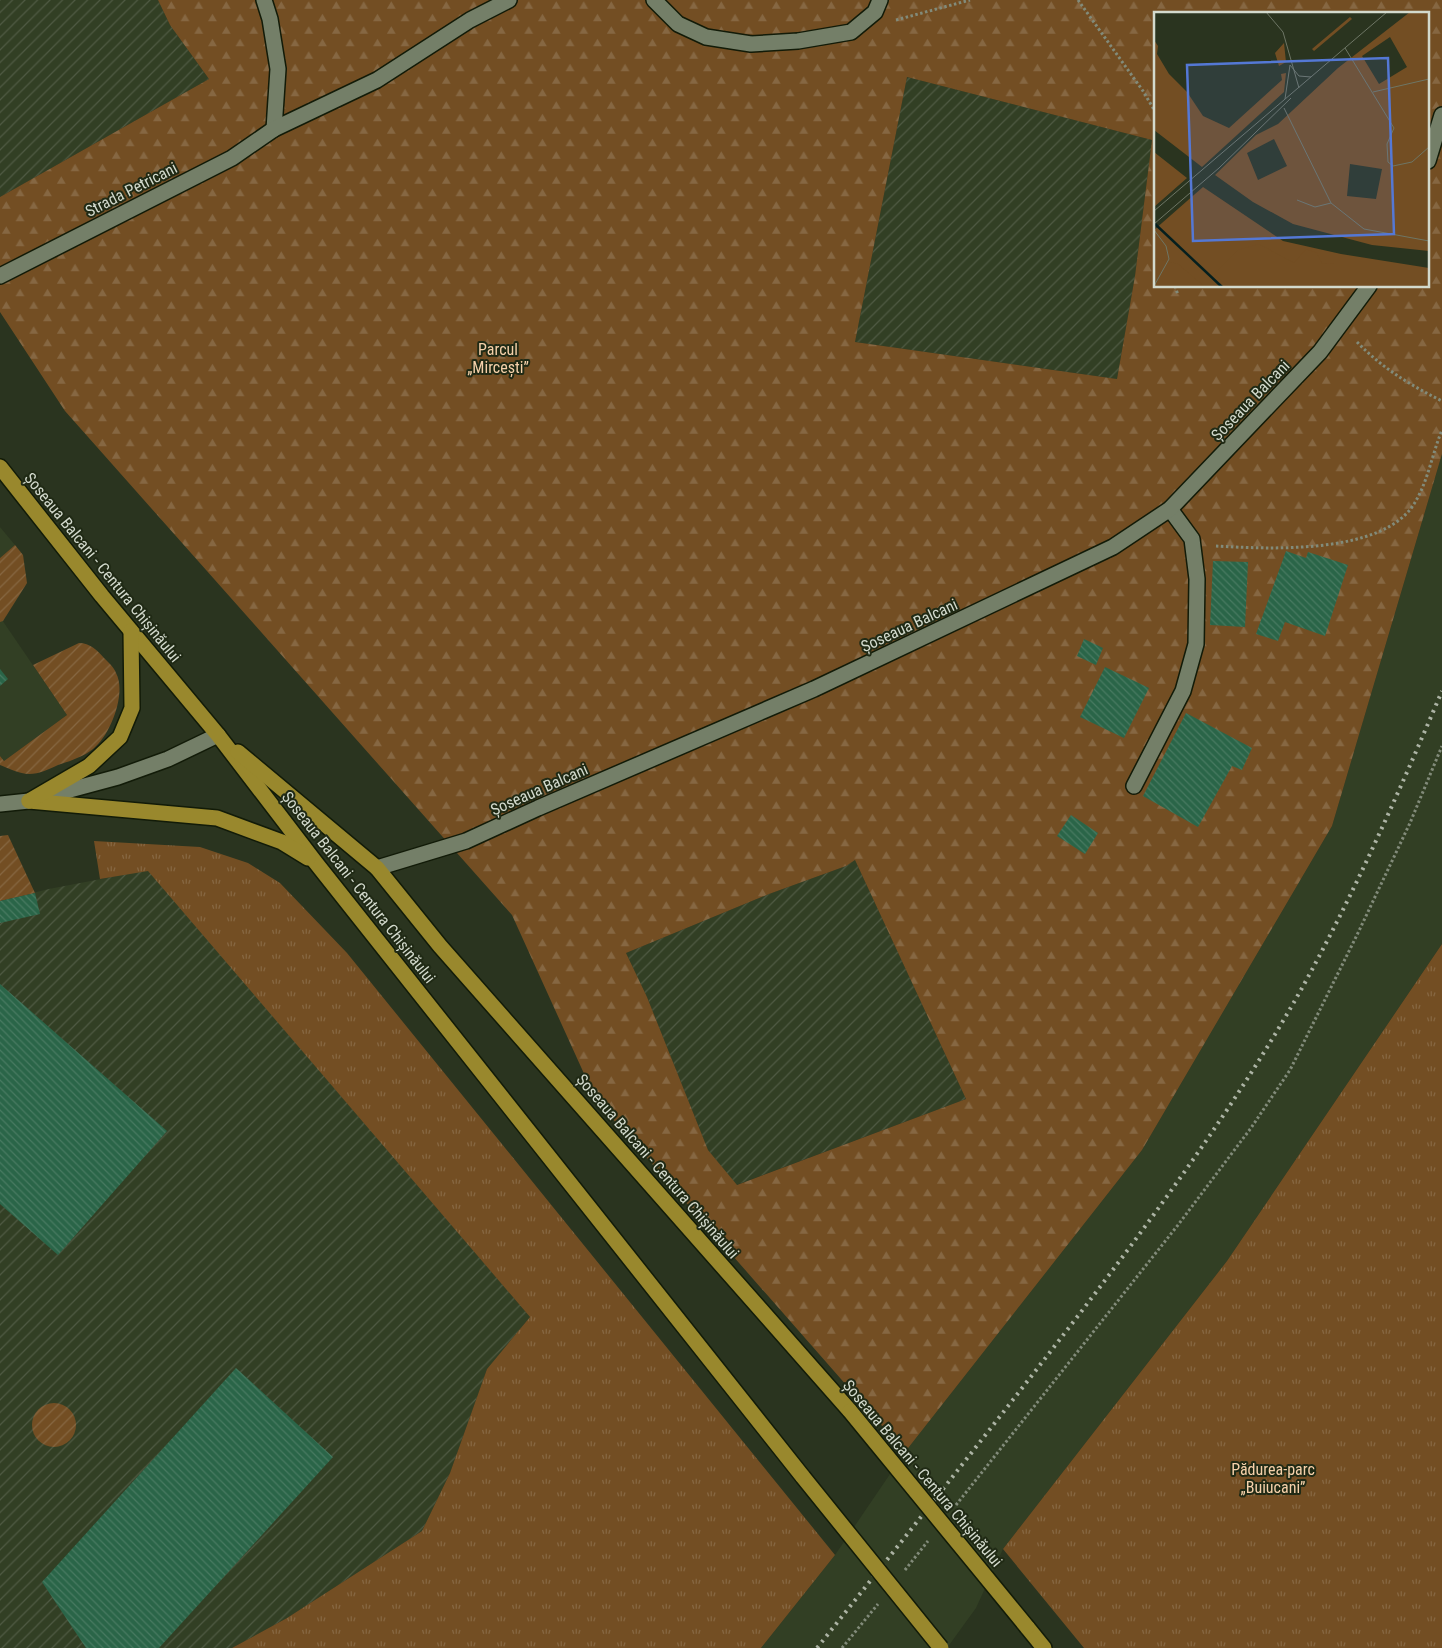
<svg xmlns="http://www.w3.org/2000/svg" width="1442" height="1648" viewBox="0 0 1442 1648" font-family="'Roboto Condensed',sans-serif">
  <style>
    .built { fill: #323f24 }
    .industrial { fill: url(#industrial-furrows) }
    .grass { fill: url(#grass-tufts) }
    .forest { fill: url(#forest-firs); fill-rule: evenodd }
    .garden { fill: url(#garden-furrows) }
    .building { fill: url(#building-back-hatch) }
    .lines { fill: none; stroke-linecap: round; stroke-linejoin: round }
    .lane-casing { stroke: #121b08; stroke-width: 18 }
    .secondary-casing { stroke: #121b08; stroke-width: 18 }
    .highway-casing { stroke: #121b08; stroke-width: 18 }
    .path { stroke: #828b7a; stroke-width: 3; stroke-dasharray: 2.5 2.5; stroke-linecap: butt }
    .lane { stroke: #747f68; stroke-width: 15 }
    .secondary { stroke: #747f68; stroke-width: 15 }
    .highway { stroke: #99882d; stroke-width: 15 }
    .rail { stroke: #adb4a5; stroke-width: 4; stroke-dasharray: 2.5 5; stroke-linecap: butt }
    .highway-bridge-casing { stroke: #121b08; stroke-width: 18; stroke-linecap: butt }
    .highway-bridge { stroke: #99882d; stroke-width: 15 }
    .labels { text-anchor: middle; stroke-width: 4; stroke-linejoin: round; paint-order: stroke }
    .street-label { font-size: 16px; fill: #d3dacd; stroke: #202a15 }
    .park-label { font-size: 16px; fill: #f6d1aa; stroke: #202a15 }
    .inset-river { fill: none; stroke: #051f1e; stroke-width: 2.5 }
    .inset-road { fill: none; stroke: #6e7665; stroke-width: 1 }
    .view { fill: #5478d5; fill-opacity: 0.15; stroke: #5478d5; stroke-width: 2.5 }
    .inset-edge { fill: none; stroke: #d3dacd; stroke-width: 2.5 }
  </style>
  <defs>
    <pattern id="industrial-furrows" width="10" height="10" patternUnits="userSpaceOnUse" patternTransform="scale(1.25)"><rect width="10" height="10" fill="#323f24"/><path d="M-1 1l2-2M0 10L10 0M9 11l2-2" fill="none" stroke="#4f5a43"/></pattern>
    <pattern id="grass-tufts" width="24" height="20" patternUnits="userSpaceOnUse" patternTransform="scale(1.25)"><rect width="24" height="20" fill="#734e23"/><path d="M3 7l-1-3M5 7V3M7 7l1-3M15 17l-1-3M17 17v-4M19 17l1-3" fill="none" stroke="#866742"/></pattern>
    <pattern id="forest-firs" width="22" height="20" patternUnits="userSpaceOnUse" patternTransform="scale(1.25)"><rect width="22" height="20" fill="#734e23"/><path d="M5 1l3.5 6h-7zM16 11l3.5 6h-7z" fill="#866742"/></pattern>
    <pattern id="garden-furrows" width="10" height="10" patternUnits="userSpaceOnUse" patternTransform="scale(1.25)"><rect width="10" height="10" fill="#734e23"/><path d="M-1 1l2-2M0 10L10 0M9 11l2-2" fill="none" stroke="#866742"/></pattern>
    <pattern id="building-back-hatch" width="6" height="6" patternUnits="userSpaceOnUse" patternTransform="scale(1.25)"><rect width="6" height="6" fill="#2a6548"/><path d="M-1 5l2 2M0 0l6 6M5-1l2 2" fill="none" stroke="#487a61"/></pattern>
  </defs>
  <rect width="100%" height="100%" fill="#2a341f"/>
  <g class="built">
    <path d="M1442 454V944L1227 1261 1003 1549 976 1608 947 1648H761L835 1555 905 1452 1142 1150 1332 826Z"/>
    <path d="M0 527 15 545 0 558Z"/>
    <path d="M0 617 67 715 4 761 0 756Z"/>
  </g>
  <g class="industrial">
    <path d="M0 0H158L170 25 209 79 0 197Z"/>
    <path d="M907 77 1152 140 1135 276 1117 379 855 342Z"/>
    <path d="M855 860 966 1099 736 1185 708 1150 647 997 626 953 769 894 846 866Z"/>
    <path d="M148 870 530 1317 487 1369 450 1473 422 1531 287 1618 232 1648H0V901L49 889Z"/>
  </g>
  <g class="grass">
    <path d="M94 841 200 847 248 863 280 883 347 953 835 1555 761 1648H232L287 1618 422 1531 450 1473 487 1369 530 1317 148 871 100 879Z"/>
    <path d="M1442 944V1648H1084L1003 1549 1227 1261Z"/>
  </g>
  <path class="forest" d="M158 0H1442V454L1332 826 1142 1150 905 1452 596 1100 512 915 65 411 0 312V197L209 79 170 25ZM1156 14H1428V286H1156ZM907 77 1152 140 1135 276 1117 379 855 342ZM855 860 966 1099 737 1185 708 1150 647 997 626 953 769 894 846 866Z"/>
  <g class="garden">
    <path d="M15 545 23 555 27 583 3 621 0 622V558Z"/>
    <path d="M79 643C90 643 97 650 104 658 108 662 114 667 116 673 127 693 110 736 93 749 83 757 70 761 58 765 50 769 39 774 29 774 20 774 8 768 0 765V756L4 761 67 715 33 665Z"/>
    <path d="M8 835 35 893 0 901V836Z"/>
    <circle cx="54" cy="1425" r="22"/>
  </g>
  <g class="building">
    <path d="M1286 551 1306 558 1308 552 1348 565 1325 636 1285 622 1278 641 1256 634Z"/>
    <path d="M1213 561 1248 562 1245 627 1210 625Z"/>
    <path d="M1084 639 1103 648 1096 665 1077 656Z"/>
    <path d="M1105 667 1149 688 1124 738 1080 717Z"/>
    <path d="M0 669 8 679 0 686Z"/>
    <path d="M1186 713 1252 748 1242 770 1232 766 1198 827 1143 796Z"/>
    <path d="M1071 815 1098 833 1085 854 1057 836Z"/>
    <path d="M35 893 40 914 0 923V901Z"/>
    <path d="M0 984 167 1131 58 1255 0 1204Z"/>
    <path d="M236 1368 333 1457 159 1648H86L42 1582Z"/>
  </g>
  <g class="lines">
    <g class="lane-casing">
      <g id="lane">
        <path d="M264 0 270 19 278 69 274 129"/>
        <path d="M654 0 678 24 706 37 751 44 798 41 851 32 875 12 880 0"/>
        <path d="M1428 161 1442 115"/>
        <path d="M0 276 232 158 274 129 377 80 470 20 509 0"/>
        <path d="M1134 786 1183 691 1196 644 1197 579 1192 539 1170 509"/>
        <path d="M377 868 466 841 538 808 814 689 1113 547 1170 509 1320 352 1369 286"/>
      </g>
    </g>
    <g class="secondary-casing">
      <path id="secondary" d="M0 804 29 801 118 777 168 759 218 735"/>
    </g>
    <g class="highway-casing">
      <g id="highway">
        <path d="M0 467 102 596 218 735 316 863 803 1477"/>
        <path d="M238 752 377 868 440 946 850 1411"/>
        <path d="M29 801 217 818 282 842 308 858"/>
        <path d="M29 801 89 766 120 737 132 708 131 631"/>
        <path d="M1027 1627 1044 1648"/>
      </g>
    </g>
    <g class="path">
      <path d="M1078 0 1143 91 1156 113"/>
      <path d="M896 20 970 0"/>
      <path d="M1175 286 1178 295"/>
      <path d="M1357 342C1382 368 1410 385 1442 401"/>
      <path d="M1216 546C1268 549 1382 555 1414 504 1428 482 1432 454 1442 430"/>
      <path d="M956 1505 1178 1225 1251 1128 1290 1070 1357 935 1410 823 1442 746"/>
      <path d="M905 1570 928 1541"/>
      <path d="M842 1648 878 1604"/>
    </g>
    <use href="#lane" class="lane"/>
    <use href="#secondary" class="secondary"/>
    <use href="#highway" class="highway"/>
    <path class="rail" d="M817 1648C906 1536 994 1425 1081 1312 1160 1208 1238 1102 1302 988 1355 892 1399 792 1442 691"/>
    <g class="highway-bridge-casing">
      <g id="highway-bridge">
        <path d="M850 1411 1027 1627"/>
        <path d="M803 1477 941 1648"/>
      </g>
    </g>
    <use href="#highway-bridge" class="highway-bridge"/>
  </g>
  <g class="labels">
    <g class="street-label">
      <text transform="translate(131 189) rotate(-27)" y="6">Strada Petricani</text>
      <text transform="translate(1250 400) rotate(-46)" y="6">Șoseaua Balcani</text>
      <text transform="translate(103 567) rotate(51)" y="6">Șoseaua Balcani - Centura Chișinăului</text>
      <text transform="translate(909 625) rotate(-25)" y="6">Șoseaua Balcani</text>
      <text transform="translate(539 789) rotate(-24)" y="6">Șoseaua Balcani</text>
      <text transform="translate(359 887) rotate(52)" y="6">Șoseaua Balcani - Centura Chișinăului</text>
      <text transform="translate(658 1166) rotate(49)" y="6">Șoseaua Balcani - Centura Chișinăului</text>
      <text transform="translate(923 1473) rotate(50)" y="6">Șoseaua Balcani - Centura Chișinăului</text>
    </g>
    <g class="park-label">
      <text x="498" y="355">Parcul<tspan x="498" dy="18">„Mircești”</tspan></text>
      <text x="1273" y="1475">Pădurea-parc<tspan x="1273" dy="18">„Buiucani”</tspan></text>
    </g>
  </g>
  <g transform="translate(1154 12)">
    <rect width="275" height="275" fill="#2a341f"/>
    <path d="M0 28 4 34 3 42 15 62 33 80 49 104 75 116 128 68 127 62 132 61 130 80 48 155 0 118ZM0 140 33 166 0 195ZM49 175 129 229 187 242 275 256V275H0V218Z" fill="#734e23"/>
    <path d="M256 0H275V239L218 233 139 212 99 190 61 163 102 123 124 112 184 56ZM236 25 253 55 225 72 208 44ZM120 127 133 154 104 168 93 141ZM196 152 228 157 222 187 193 184ZM0 246 24 252 51 275H0Z" fill="#734e23" fill-rule="evenodd"/>
    <path d="M196 5 198 7 160 39 158 37ZM130 31 132 50 125 54 121 41ZM105 232 140 251 152 237 163 241 168 252 180 251V275H75L60 262 84 238Z" fill="#734e23"/>
    <path class="inset-river" d="M0 211 68 275"/>
    <path class="inset-road" d="M112 0 129 20 145 76M191 36 240 116 233 132 234 150 239 154 258 150 275 135M136 53 145 64 157 65M219 80 275 67M131 87 136 53M130 96 177 191 210 217 275 229M143 188 161 195 177 191M0 199 233 0M0 212 65 156 137 86M0 218 12 234 15 247 0 274"/>
    <path class="view" d="M234 46 240 222 39 229 33 53Z"/>
    <rect width="275" height="275" class="inset-edge"/>
  </g>
</svg>
